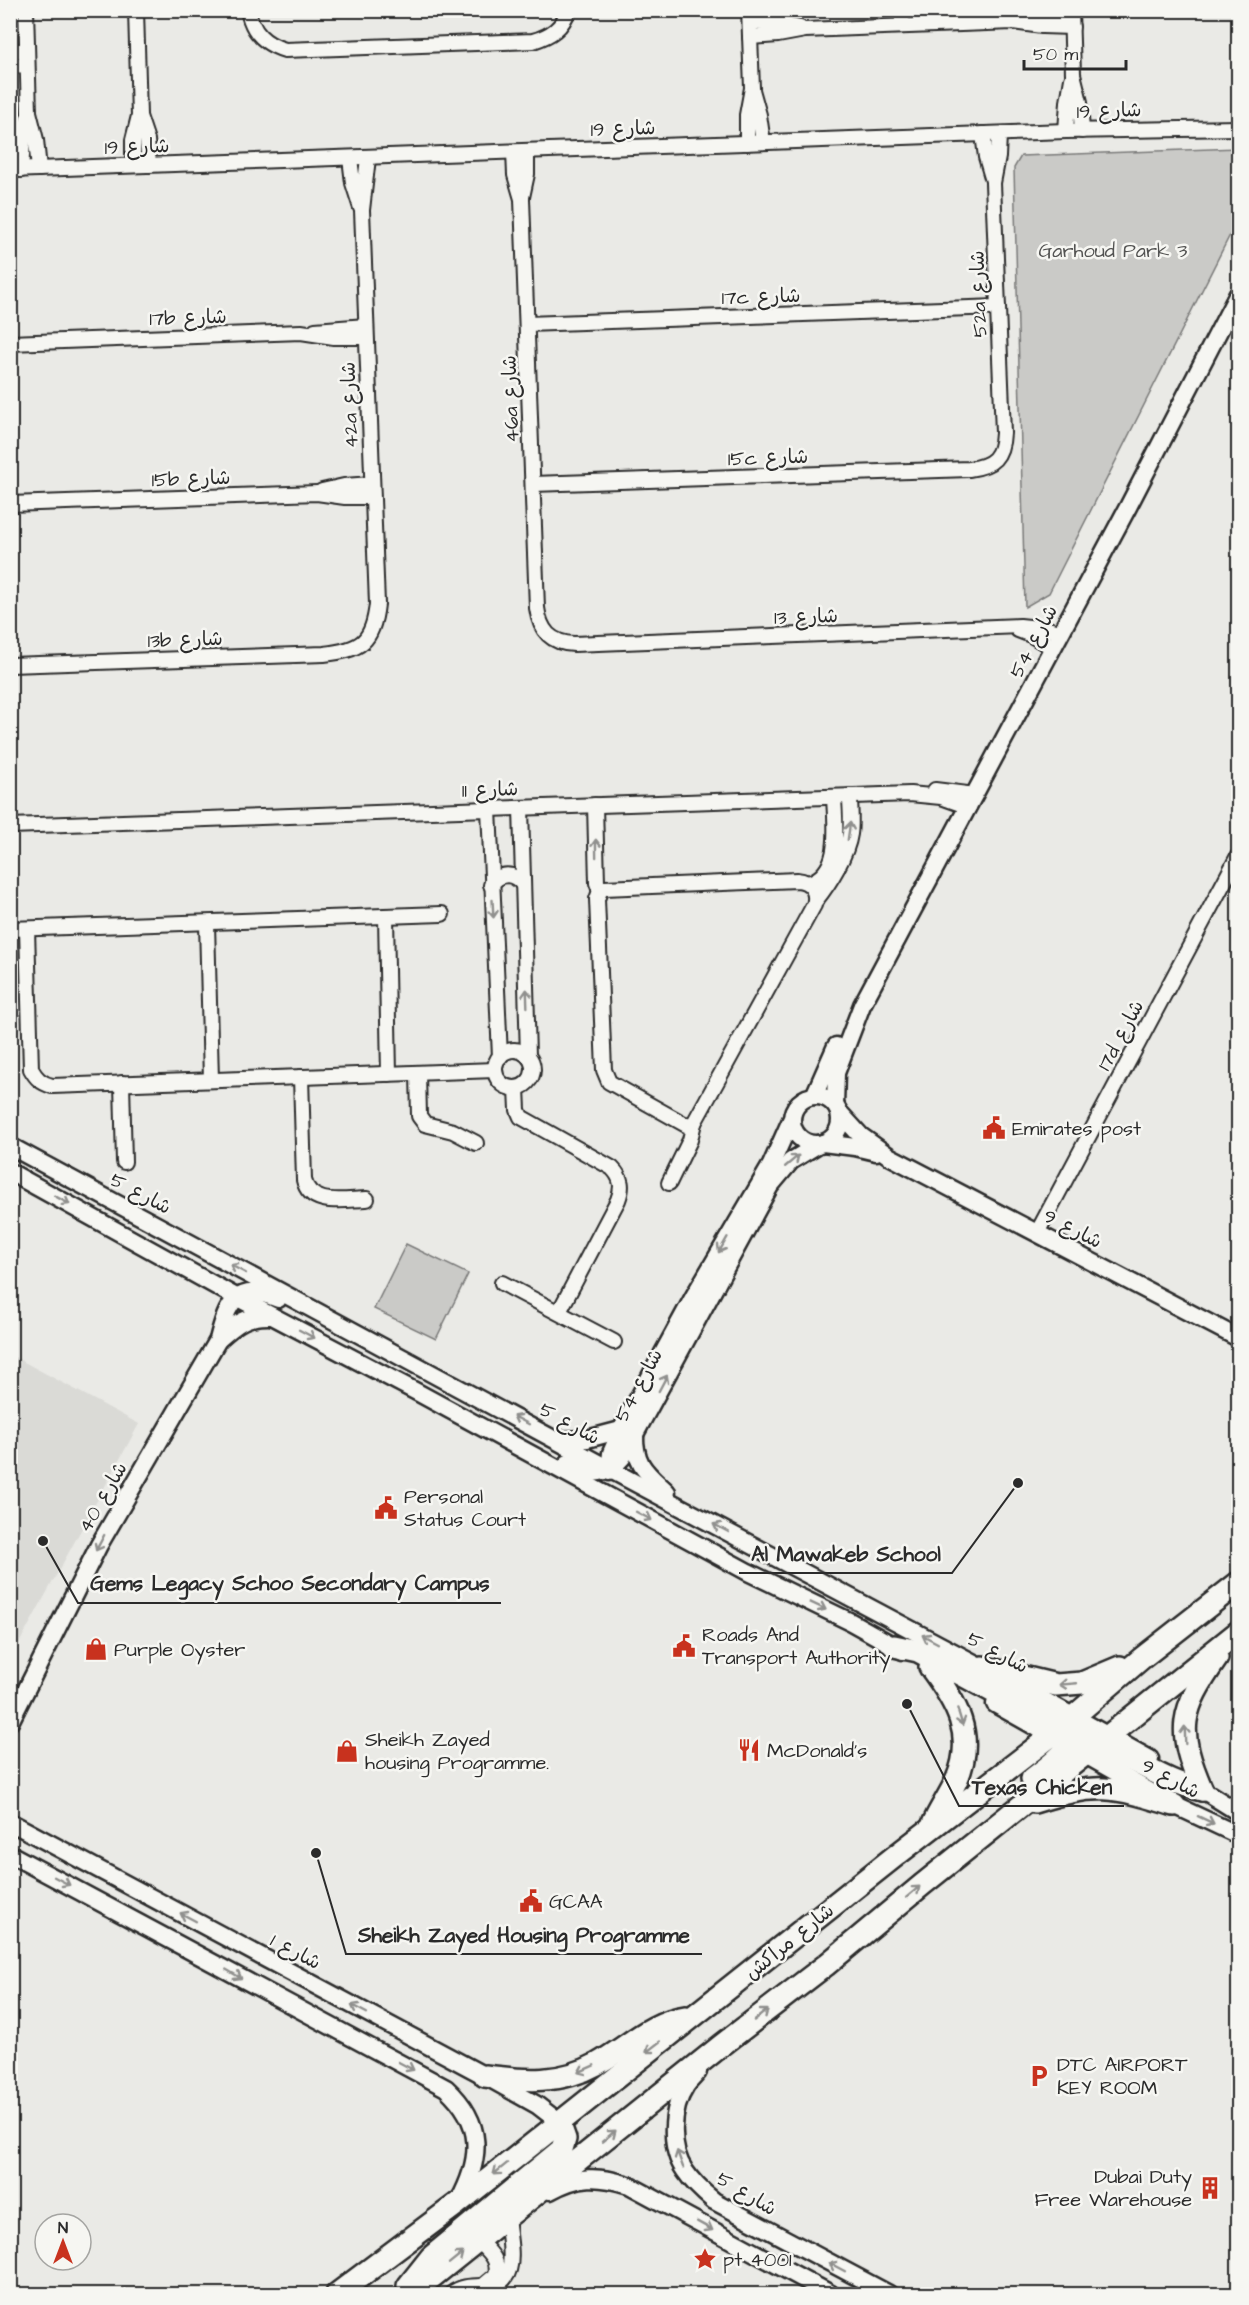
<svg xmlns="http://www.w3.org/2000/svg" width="1249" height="2305" viewBox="0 0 1249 2305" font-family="'Architects Daughter','Playpen Sans Arabic',sans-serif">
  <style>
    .built { fill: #dadad6 }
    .green { fill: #cacac7; stroke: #7a7a79; stroke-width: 1.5 }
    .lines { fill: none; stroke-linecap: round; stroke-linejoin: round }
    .minor-casing { stroke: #2b2b2b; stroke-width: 18 }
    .tertiary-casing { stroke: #2b2b2b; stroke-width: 21 }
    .primary-casing { stroke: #2b2b2b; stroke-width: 26 }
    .minor { stroke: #f6f6f2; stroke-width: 14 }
    .tertiary { stroke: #f6f6f2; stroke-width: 16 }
    .primary { stroke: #f6f6f2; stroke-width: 21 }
    .oneway { stroke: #90908e }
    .labels { text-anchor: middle; stroke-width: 5; stroke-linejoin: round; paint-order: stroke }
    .street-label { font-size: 20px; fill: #2b2b2b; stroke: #f6f6f2 }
    .park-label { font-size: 20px; fill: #535352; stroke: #f6f6f2 }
    .poi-label { font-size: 20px; fill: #2b2b2b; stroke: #f6f6f2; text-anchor: start }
    .leader { fill: none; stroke: #2b2b2b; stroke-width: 2 }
    .callout-dot { fill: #2b2b2b; stroke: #f6f6f2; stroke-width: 2 }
    .callout-label { font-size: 21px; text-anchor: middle; font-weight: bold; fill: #2b2b2b; stroke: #f6f6f2; stroke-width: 5; stroke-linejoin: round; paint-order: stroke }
  </style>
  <rect width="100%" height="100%" fill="#eaeae6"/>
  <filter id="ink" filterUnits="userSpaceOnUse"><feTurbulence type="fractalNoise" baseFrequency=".0167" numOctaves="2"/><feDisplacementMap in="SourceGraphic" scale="12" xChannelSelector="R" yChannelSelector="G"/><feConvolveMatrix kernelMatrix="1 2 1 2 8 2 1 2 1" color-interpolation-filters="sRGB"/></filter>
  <g filter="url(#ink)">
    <path class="built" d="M11 1355 139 1424 11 1658Z"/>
    <g class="green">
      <path d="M1238 148V219L1049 593 1025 607 1014 168 1021 156Z"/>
      <path d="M406 1244 468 1274 436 1339 374 1309Z"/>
    </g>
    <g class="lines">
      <g class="minor-casing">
        <g id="minor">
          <path d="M26 10 29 112 36 140 39 169"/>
          <path d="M136 10 139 116 147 140 149 165"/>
          <path d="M248 10C252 32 264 44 285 50L533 41C550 36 563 28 568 10"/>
          <path d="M1071 10 1073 74 1080 102 1082 131"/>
          <path d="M1018 20 1042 15 1071 13"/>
          <path d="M750 22 778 24 800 28"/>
          <path d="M902 26V10"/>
          <path d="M750 37 778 35 805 30 1013 22 1042 26 1072 27"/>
          <path d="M10 51H27"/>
          <path d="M10 66 27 65"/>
          <path d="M752 90 759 115 763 142"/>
          <path d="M1066 131 1068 102 1072 79"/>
          <path d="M983 134 986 157 993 181"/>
          <path d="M747 143V115L752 88 749 10"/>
          <path d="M514 152 515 175 522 199 537 608C540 631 551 643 574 644L1020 626 1048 629 1061 633"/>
          <path d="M350 158 353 183 361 208"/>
          <path d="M133 165V140L139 116"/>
          <path d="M10 170 1066 131 1238 128"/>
          <path d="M21 170 23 141 28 117"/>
          <path d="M522 197 527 174V152"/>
          <path d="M527 324 998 307"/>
          <path d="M315 330 366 326"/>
          <path d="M10 343 301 332 334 337H366"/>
          <path d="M533 484 969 469C993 466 1002 457 1003 433L993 183 998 157 999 134"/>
          <path d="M322 491 344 486 372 484"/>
          <path d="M10 504 317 493 345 497H372"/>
          <path d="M1018 630 1031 635 1053 648"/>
          <path d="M10 665 324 654C361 650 373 642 377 604L362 210 368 158"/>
          <path d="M935 790 975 795"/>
          <path d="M595 805 597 883 600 891"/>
          <path d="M521 808 528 1056"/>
          <path d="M489 809 500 1057"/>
          <path d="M10 826 910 794 941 797 969 807"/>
          <path d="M797 880C811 881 818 892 814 905L694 1123 686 1125 609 1082 604 1070 597 899 600 891 604 888Z"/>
          <path d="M808 883C843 873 835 825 834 797"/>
          <path d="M491 885C500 872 514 872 523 885"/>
          <path d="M816 900C829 884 847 855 850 834 852 821 850 808 850 796"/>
          <path d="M386 916 389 1074"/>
          <path d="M207 923 211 1080"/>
          <path d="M10 929 442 914"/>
          <path d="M27 929 31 1069C36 1078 41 1083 52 1086L495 1070"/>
          <circle cx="514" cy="1069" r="19"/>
          <path d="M418 1073 419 1116 425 1124 453 1131 476 1143"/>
          <path d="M301 1077 304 1180C310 1208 346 1199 367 1199"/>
          <path d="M122 1083 124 1162"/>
          <path d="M517 1088 518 1110 521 1117 612 1168C622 1178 623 1187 618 1200L559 1312"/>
          <path d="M669 1183 690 1140 694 1123"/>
          <path d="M1037 1233 1238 856"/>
          <path d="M502 1283 614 1342"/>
          <path d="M478 2240C488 2251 500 2259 496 2275L484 2285"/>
          <path d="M451 2294C460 2287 470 2286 481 2286 523 2288 509 2244 507 2217"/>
        </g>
      </g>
      <g class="tertiary-casing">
        <g id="tertiary">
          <path d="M814 1096 836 1046"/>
          <circle cx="816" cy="1120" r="24"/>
          <path d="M835 1105 836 1073 862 1005 1128 507 1238 294"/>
          <path d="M839 1112 861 1136 889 1156 1238 1338"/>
          <path d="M823 1143 855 1147 876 1152"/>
          <path d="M10 1146 609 1469 1051 1704 1150 1759"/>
          <path d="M10 1172 236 1297 415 1391 748 1572 851 1622 903 1651"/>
          <path d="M218 1340C237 1323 246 1315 272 1316"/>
          <path d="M635 1434C634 1465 647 1473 667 1492"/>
          <path d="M558 1440 587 1439 621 1430"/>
          <path d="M568 1463C591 1474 603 1479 622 1458L770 1186 791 1161 819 1144"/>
          <path d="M609 1472 611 1453 621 1430 694 1296 771 1165 791 1120"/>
          <path d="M995 1704 1174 1805 1238 1835"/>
          <path d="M10 1722 99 1545 218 1340C227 1304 236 1281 278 1299"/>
          <path d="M1193 1784 1238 1812"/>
          <path d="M10 1822 485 2076 537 2105 559 2122"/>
          <path d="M10 1854 446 2088C484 2123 482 2158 459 2201"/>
          <path d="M698 2072C694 2077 689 2081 686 2086 671 2109 669 2148 685 2171 693 2183 703 2192 714 2201L889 2294"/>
          <path d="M550 2191C579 2175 598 2175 629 2185L831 2294"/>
        </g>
      </g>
      <g class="primary-casing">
        <g id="primary">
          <path d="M894 1646 918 1651 1060 1728 1084 1735 1109 1736"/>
          <path d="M930 1667C956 1702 976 1735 957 1779 950 1795 940 1808 933 1824"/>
          <path d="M982 1667 1056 1685 1082 1683 1120 1667"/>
          <path d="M1087 1742C1128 1753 1161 1782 1202 1790"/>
          <path d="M1032 1779C1051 1764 1079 1747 1073 1719"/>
          <path d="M1202 1790C1176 1730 1180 1711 1217 1658"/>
          <path d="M1034 1802C1097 1782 1112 1786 1174 1805"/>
          <path d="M485 2076C525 2081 561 2084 597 2064 628 2047 650 2022 686 2017"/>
          <path d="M408 2286 431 2257 562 2149 565 2139 559 2122"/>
          <path d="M337 2294 457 2204 894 1857 1051 1736 1142 1658 1238 1583"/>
          <path d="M411 2294 722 2045 826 1965 922 1885 1238 1632"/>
        </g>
      </g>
      <use href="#minor" class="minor"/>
      <use href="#tertiary" class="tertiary"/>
      <use href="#primary" class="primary"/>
    </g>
    <defs><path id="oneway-shaft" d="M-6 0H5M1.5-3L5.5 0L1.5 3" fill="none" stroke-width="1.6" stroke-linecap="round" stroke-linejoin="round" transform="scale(1.5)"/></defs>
    <g class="oneway">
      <use href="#oneway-shaft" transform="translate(849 831) rotate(-82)"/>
      <use href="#oneway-shaft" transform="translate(596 848) rotate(-91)"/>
      <use href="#oneway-shaft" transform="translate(493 909) rotate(87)"/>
      <use href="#oneway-shaft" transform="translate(527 998) rotate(-92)"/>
      <use href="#oneway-shaft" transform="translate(792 1161) rotate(-40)"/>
      <use href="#oneway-shaft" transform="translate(62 1200) rotate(29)"/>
      <use href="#oneway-shaft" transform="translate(723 1245) rotate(120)"/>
      <use href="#oneway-shaft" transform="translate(238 1269) rotate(-152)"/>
      <use href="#oneway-shaft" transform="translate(307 1334) rotate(28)"/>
      <use href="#oneway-shaft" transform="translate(663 1383) rotate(-62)"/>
      <use href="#oneway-shaft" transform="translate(521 1420) rotate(-152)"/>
      <use href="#oneway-shaft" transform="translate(644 1516) rotate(28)"/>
      <use href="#oneway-shaft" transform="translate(721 1528) rotate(-152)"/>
      <use href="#oneway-shaft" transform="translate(100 1543) rotate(118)"/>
      <use href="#oneway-shaft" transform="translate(818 1606) rotate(25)"/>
      <use href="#oneway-shaft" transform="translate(930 1639) rotate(-152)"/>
      <use href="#oneway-shaft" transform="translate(1068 1684) rotate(175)"/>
      <use href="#oneway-shaft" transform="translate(960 1717) rotate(73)"/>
      <use href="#oneway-shaft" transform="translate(1185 1735) rotate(-92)"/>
      <use href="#oneway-shaft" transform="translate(1206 1820) rotate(25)"/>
      <use href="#oneway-shaft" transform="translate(62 1881) rotate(28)"/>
      <use href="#oneway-shaft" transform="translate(913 1892) rotate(-40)"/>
      <use href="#oneway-shaft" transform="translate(188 1917) rotate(-152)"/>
      <use href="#oneway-shaft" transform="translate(234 1974) rotate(30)"/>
      <use href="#oneway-shaft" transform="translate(359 2009) rotate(-152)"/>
      <use href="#oneway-shaft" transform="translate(761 2015) rotate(-38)"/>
      <use href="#oneway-shaft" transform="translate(653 2047) rotate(142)"/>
      <use href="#oneway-shaft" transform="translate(406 2066) rotate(28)"/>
      <use href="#oneway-shaft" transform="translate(586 2069) rotate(156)"/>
      <use href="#oneway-shaft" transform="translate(609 2136) rotate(-39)"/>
      <use href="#oneway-shaft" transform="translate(680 2159) rotate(-110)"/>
      <use href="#oneway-shaft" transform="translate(500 2169) rotate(141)"/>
      <use href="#oneway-shaft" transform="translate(705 2226) rotate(29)"/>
      <use href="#oneway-shaft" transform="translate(456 2258) rotate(-39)"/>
      <use href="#oneway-shaft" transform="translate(837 2267) rotate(-152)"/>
    </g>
  </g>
  <defs>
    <g id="civic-bare" transform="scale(1.8)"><path d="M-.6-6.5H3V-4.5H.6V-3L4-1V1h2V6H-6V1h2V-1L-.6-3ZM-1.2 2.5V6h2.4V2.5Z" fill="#c8321e" stroke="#f6f6f2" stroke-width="2.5" paint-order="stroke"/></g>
    <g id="shop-bare" transform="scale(1.8)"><path d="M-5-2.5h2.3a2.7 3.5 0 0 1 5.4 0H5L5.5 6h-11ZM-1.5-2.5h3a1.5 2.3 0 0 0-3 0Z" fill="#c8321e" stroke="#f6f6f2" stroke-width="2.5" paint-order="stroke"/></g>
    <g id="restaurant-bare" transform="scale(1.8)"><path d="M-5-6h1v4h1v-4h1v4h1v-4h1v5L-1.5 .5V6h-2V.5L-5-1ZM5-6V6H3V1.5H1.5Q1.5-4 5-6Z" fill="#c8321e" stroke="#f6f6f2" stroke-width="2.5" paint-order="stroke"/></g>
    <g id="parking-bare" transform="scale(1.8)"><path d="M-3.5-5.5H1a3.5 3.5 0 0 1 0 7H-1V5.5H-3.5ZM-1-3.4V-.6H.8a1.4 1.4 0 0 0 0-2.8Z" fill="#c8321e" stroke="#f6f6f2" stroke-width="2.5" paint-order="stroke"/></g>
    <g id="building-bare" transform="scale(1.8)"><path d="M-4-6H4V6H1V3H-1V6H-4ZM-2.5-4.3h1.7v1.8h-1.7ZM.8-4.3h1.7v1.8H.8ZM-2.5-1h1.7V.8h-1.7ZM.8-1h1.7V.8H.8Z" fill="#c8321e" stroke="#f6f6f2" stroke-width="2.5" paint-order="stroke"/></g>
    <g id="sight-bare" transform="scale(1.8)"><path d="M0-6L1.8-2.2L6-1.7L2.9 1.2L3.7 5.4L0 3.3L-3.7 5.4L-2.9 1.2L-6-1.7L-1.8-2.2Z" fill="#c8321e" stroke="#f6f6f2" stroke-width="2.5" paint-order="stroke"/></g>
  </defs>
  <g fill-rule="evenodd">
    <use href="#civic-bare" x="994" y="1128"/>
    <use href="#civic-bare" x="386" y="1508"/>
    <use href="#civic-bare" x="684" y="1646"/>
    <use href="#shop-bare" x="96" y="1649"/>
    <use href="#restaurant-bare" x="749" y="1750"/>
    <use href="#shop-bare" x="347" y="1751"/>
    <use href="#civic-bare" x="531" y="1901"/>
    <use href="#parking-bare" x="1039" y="2076"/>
    <use href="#building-bare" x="1210" y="2188"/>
    <use href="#sight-bare" x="705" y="2259"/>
  </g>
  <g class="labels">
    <g class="street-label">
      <text transform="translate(1109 110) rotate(-2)" y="7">شارع 19</text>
      <text transform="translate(623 128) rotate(-2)" y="7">شارع 19</text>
      <text transform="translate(137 146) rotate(-2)" y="7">شارع 19</text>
      <text transform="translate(978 294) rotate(-92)" y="7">52a شارع</text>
      <text transform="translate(761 296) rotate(-2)" y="7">17c شارع</text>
      <text transform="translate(188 317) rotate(-2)" y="7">17b شارع</text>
      <text transform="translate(510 399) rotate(-92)" y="7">46a شارع</text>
      <text transform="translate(349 405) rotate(-92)" y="7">42a شارع</text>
      <text transform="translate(768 457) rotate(-2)" y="7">15c شارع</text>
      <text transform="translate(191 478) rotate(-2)" y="7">15b شارع</text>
      <text transform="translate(806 616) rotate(-2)" y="7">شارع 13</text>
      <text transform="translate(185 639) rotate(-2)" y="7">13b شارع</text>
      <text transform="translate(1033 641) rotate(-62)" y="7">شارع 54</text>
      <text transform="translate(490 789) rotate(-2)" y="7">شارع 11</text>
      <text transform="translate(1120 1035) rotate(-62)" y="7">17d شارع</text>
      <text transform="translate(141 1193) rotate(28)" y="7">شارع 5</text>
      <text transform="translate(1073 1228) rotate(27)" y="7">شارع 9</text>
      <text transform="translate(638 1385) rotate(-62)" y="7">شارع 54</text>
      <text transform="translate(570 1423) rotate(29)" y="7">شارع 5</text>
      <text transform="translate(102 1497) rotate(-60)" y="7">شارع 40</text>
      <text transform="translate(998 1652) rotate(28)" y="7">شارع 5</text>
      <text transform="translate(1171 1778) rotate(28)" y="7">شارع 9</text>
      <text transform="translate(789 1941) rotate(-39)" y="7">شارع مراكش</text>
      <text transform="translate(296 1951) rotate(28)" y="7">شارع 1</text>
      <text transform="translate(747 2193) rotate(31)" y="7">شارع 5</text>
    </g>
    <g class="park-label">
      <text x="1113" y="257">Garhoud Park 3</text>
    </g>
    <g class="poi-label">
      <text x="1012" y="1135">Emirates post</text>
      <text x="404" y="1503">Personal<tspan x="404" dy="23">Status Court</tspan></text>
      <text x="702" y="1641">Roads And<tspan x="702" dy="23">Transport Authority</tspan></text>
      <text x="114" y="1656">Purple Oyster</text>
      <text x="365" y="1746">Sheikh Zayed<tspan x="365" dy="23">housing Programme.</tspan></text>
      <text x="767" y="1757">McDonald's</text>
      <text x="549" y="1908">GCAA</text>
      <text x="1057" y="2071">DTC AIRPORT<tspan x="1057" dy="23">KEY ROOM</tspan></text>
      <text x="1192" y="2183" text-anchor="end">Dubai Duty<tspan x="1192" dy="23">Free Warehouse</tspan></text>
      <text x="723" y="2266">pt 4001</text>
    </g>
  </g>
  <path class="leader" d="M1018 1483L952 1573H739M43 1541L78 1603H501M907 1704L959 1806H1124M316 1853L346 1954H702"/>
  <g class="callout-dot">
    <circle cx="1018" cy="1483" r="6"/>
    <circle cx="43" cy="1541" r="6"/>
    <circle cx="907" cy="1704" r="6"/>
    <circle cx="316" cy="1853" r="6"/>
  </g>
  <g class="callout-label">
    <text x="846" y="1561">Al Mawakeb School</text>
    <text x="290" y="1590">Gems Legacy Schoo Secondary Campus</text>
    <text x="1042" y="1794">Texas Chicken</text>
    <text x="524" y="1942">Sheikh Zayed Housing Programme</text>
  </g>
  <rect width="1249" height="2305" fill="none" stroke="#f6f6f2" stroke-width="36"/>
  <rect x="18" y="18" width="1213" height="2269" fill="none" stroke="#2b2b2b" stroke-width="2" filter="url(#ink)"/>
  <g transform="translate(63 2242)"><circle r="28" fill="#f6f6f2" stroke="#a5a5a2" stroke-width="1.5"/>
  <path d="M0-4.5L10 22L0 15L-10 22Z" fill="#c8321e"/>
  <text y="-9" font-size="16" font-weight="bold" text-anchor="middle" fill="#2b2b2b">N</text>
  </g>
  <path d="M1024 60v9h102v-9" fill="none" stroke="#2b2b2b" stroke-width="3"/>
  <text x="1033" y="60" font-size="18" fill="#2b2b2b" stroke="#f6f6f2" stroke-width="4.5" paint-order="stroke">50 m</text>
</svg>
